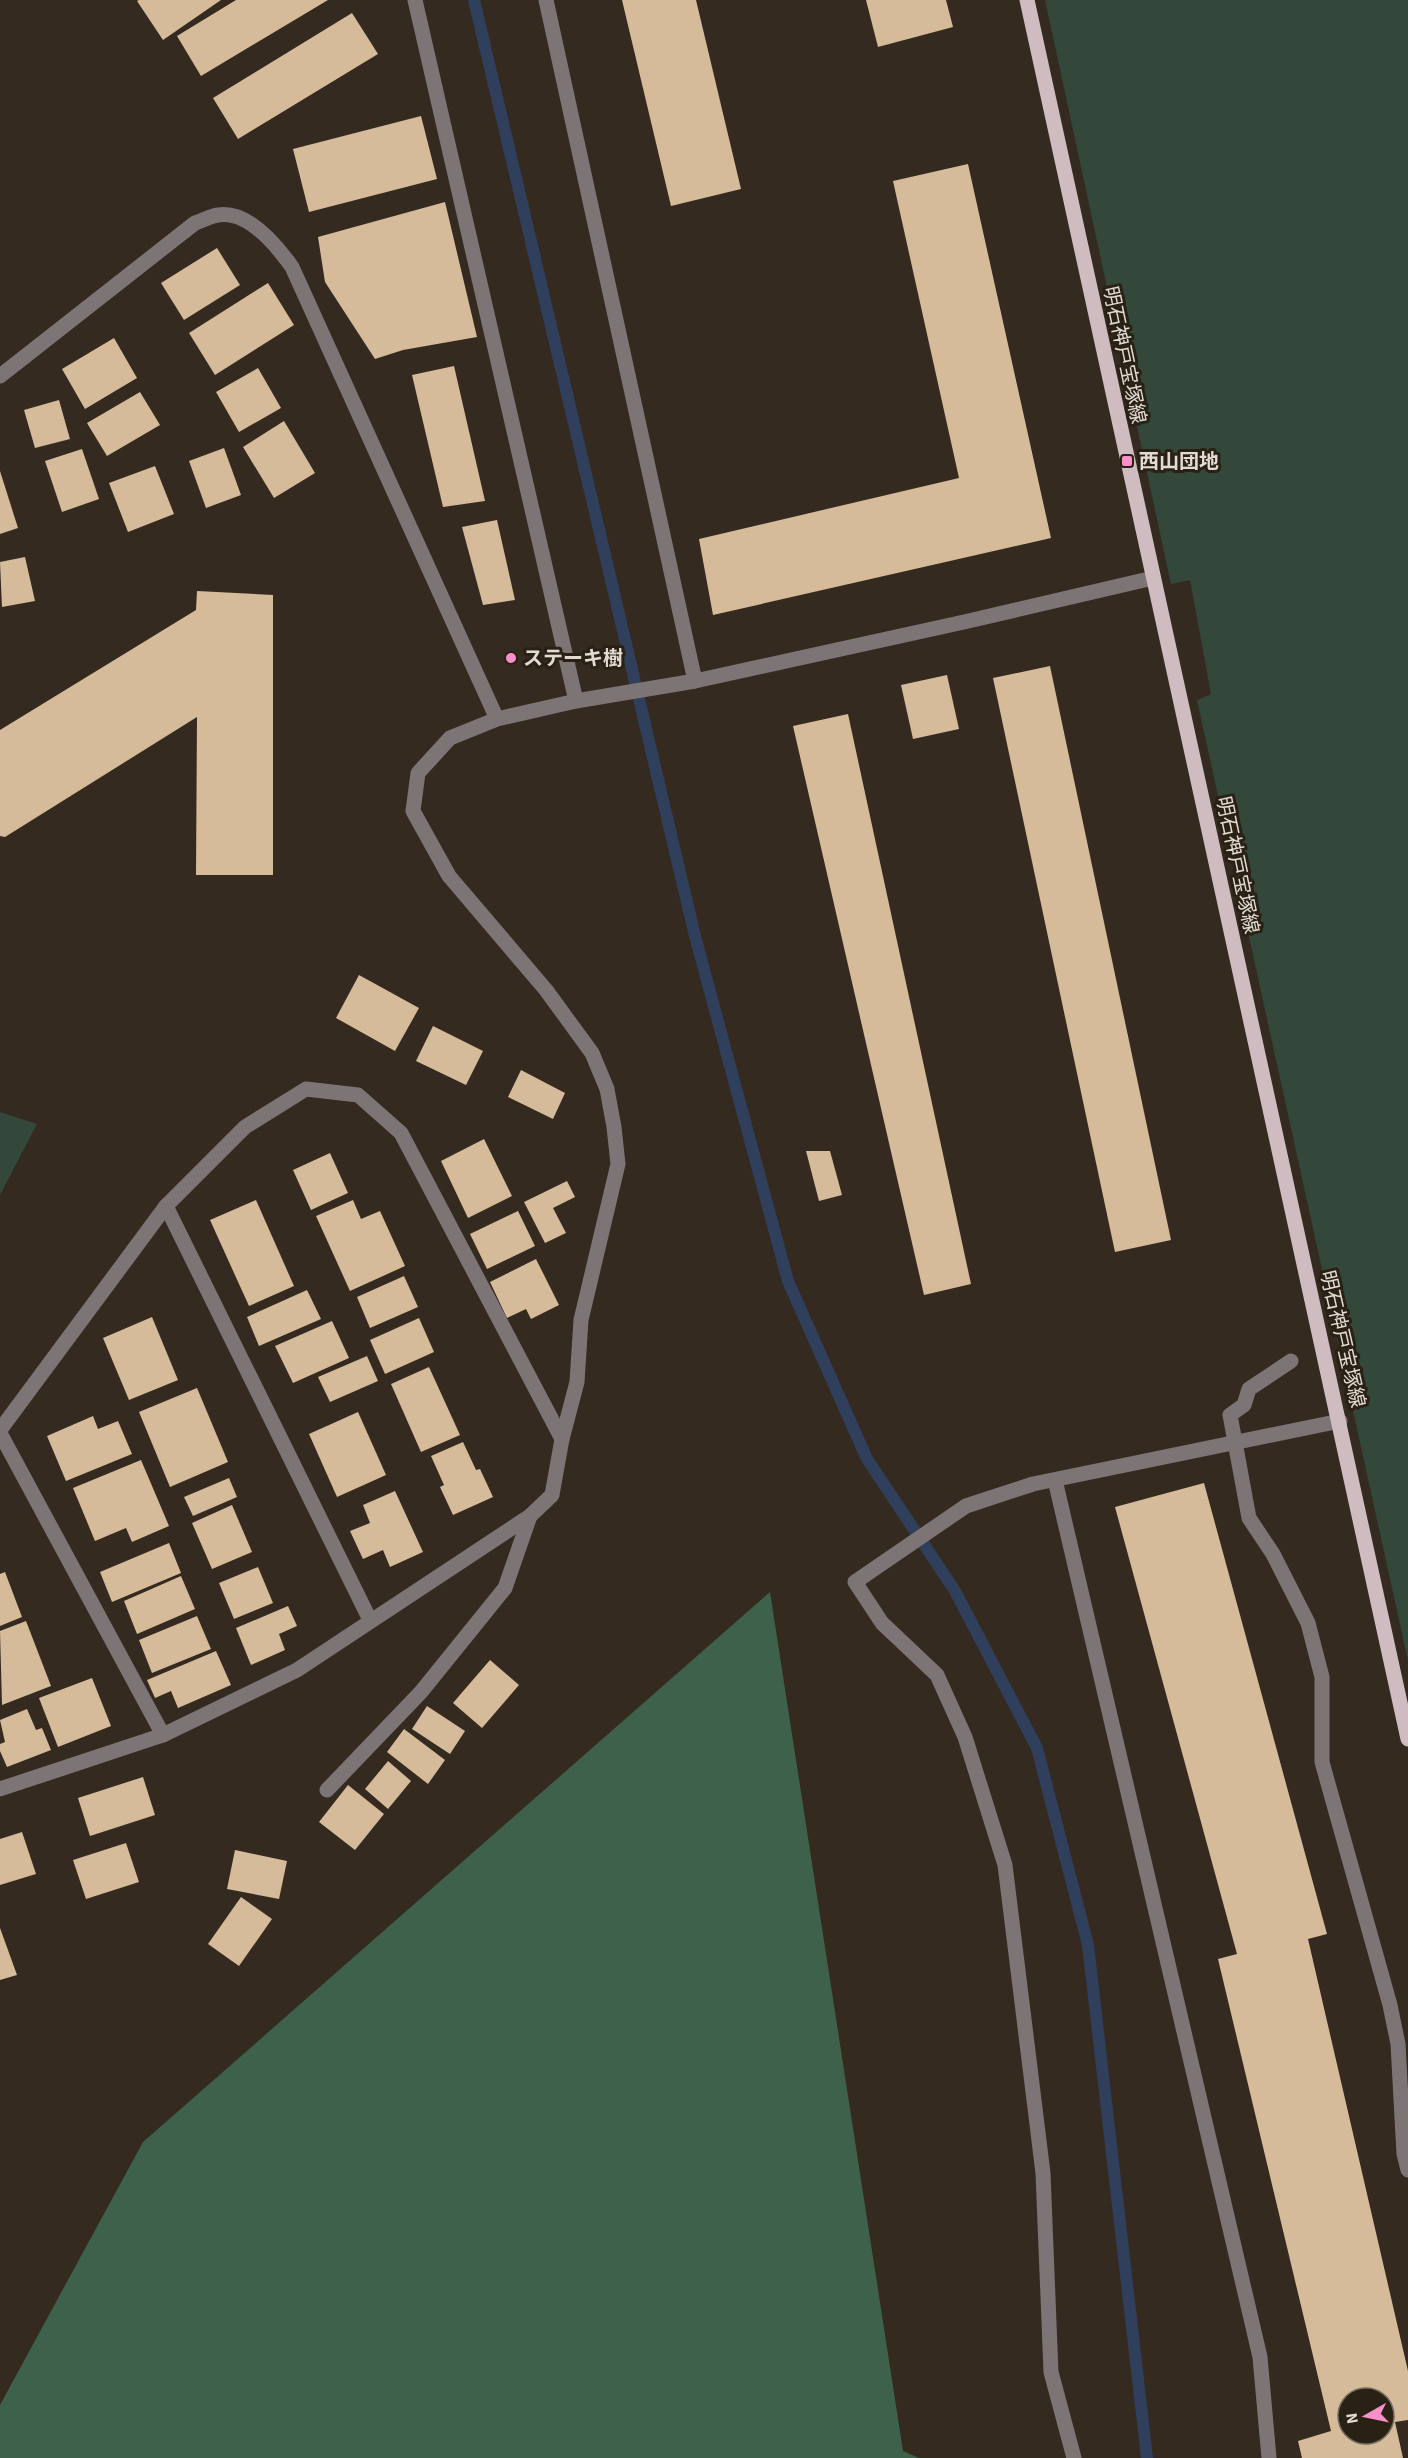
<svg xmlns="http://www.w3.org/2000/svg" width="1408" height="2458" viewBox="0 0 1408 2458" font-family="'Source Sans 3','Noto Sans JP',sans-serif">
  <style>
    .green { fill: #33473a }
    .forest { fill: #3e614b }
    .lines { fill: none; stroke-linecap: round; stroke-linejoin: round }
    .stream { stroke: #303f5b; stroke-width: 12 }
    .building { fill: #d6bb9b; fill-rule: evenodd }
    .minor { stroke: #7d7476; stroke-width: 15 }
    .major { stroke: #cebcc0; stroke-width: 15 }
    .poi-dot { fill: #f98fc9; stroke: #2a2115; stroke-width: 2 }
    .labels { text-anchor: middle; stroke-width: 6; stroke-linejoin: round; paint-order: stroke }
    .street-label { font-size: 20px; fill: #e2dbd3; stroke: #2a2115 }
    .poi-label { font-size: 20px; font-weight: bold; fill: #e2dbd3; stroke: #2a2115; text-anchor: start }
  </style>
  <rect width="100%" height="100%" fill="#342a1f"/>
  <g class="green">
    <path d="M1045 0H1408V1661L1197 700 1211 694 1190 580 1171 584Z"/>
    <path d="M0 1112 37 1124 0 1195Z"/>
  </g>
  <path class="forest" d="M770 1592 903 2451 919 2458H0V2405L143 2142Z"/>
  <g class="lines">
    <path class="stream" d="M474 0 695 936 788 1281 867 1459 955 1591 1037 1748 1088 1945 1147 2458"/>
  </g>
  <g class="building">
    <path d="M221 0 163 40 137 1 139 0Z"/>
    <path d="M236 0H328L201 76 177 36Z"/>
    <path d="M622 0H696L741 189 671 206Z"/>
    <path d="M866 0H946L953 27 878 47Z"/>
    <path d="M352 13 378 54 238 139 213 98Z"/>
    <path d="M421 116 437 179 309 212 293 149Z"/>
    <path d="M968 164 1051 538 713 615 699 539 959 478 893 181Z"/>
    <path d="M445 202 477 337 403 350 375 359 325 282 318 237Z"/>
    <path d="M217 248 240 285 184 320 161 283Z"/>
    <path d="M268 283 294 325 215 375 189 333Z"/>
    <path d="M114 338 137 378 85 409 62 369Z"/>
    <path d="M454 366 485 501 443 507 412 375Z"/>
    <path d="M258 368 281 408 239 432 216 392Z"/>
    <path d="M140 392 160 425 107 456 87 423Z"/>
    <path d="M59 400 70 439 35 448 24 410Z"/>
    <path d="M284 421 315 473 274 498 243 447Z"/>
    <path d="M224 448 241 495 206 508 189 461Z"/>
    <path d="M82 449 99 499 62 512 45 461Z"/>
    <path d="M155 466 174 514 128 532 109 483Z"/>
    <path d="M0 471 18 528 0 534Z"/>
    <path d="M497 520 515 600 483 605 462 527Z"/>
    <path d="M25 557 35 601 2 607 0 562Z"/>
    <path d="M197 591 273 595V875H196L197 717 5 837 0 836V730L196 610Z"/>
    <path d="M1050 666 1171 1240 1115 1252 993 678Z"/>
    <path d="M947 675 959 729 913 739 901 685Z"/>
    <path d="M848 714 971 1284 924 1295 793 726Z"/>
    <path d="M359 975 419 1008 395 1051 336 1018Z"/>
    <path d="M433 1026 483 1051 466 1085 416 1061Z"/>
    <path d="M521 1070 565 1093 553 1119 508 1097Z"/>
    <path d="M484 1139 512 1196 468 1218 441 1161Z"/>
    <path d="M806 1151H830L842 1195 819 1201Z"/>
    <path d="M330 1153 348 1193 311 1210 293 1170Z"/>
    <path d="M567 1181 575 1197 553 1208 566 1233 545 1243 524 1202Z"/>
    <path d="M256 1200 294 1286 249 1306 210 1220Z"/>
    <path d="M353 1200 361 1219 380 1211 405 1266 350 1291 316 1216Z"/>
    <path d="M518 1211 535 1246 487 1269 470 1234Z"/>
    <path d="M536 1259 559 1305 531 1319 526 1309 507 1318 490 1282Z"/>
    <path d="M404 1276 418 1307 370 1328 357 1297Z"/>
    <path d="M307 1290 321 1319 259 1346 247 1317Z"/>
    <path d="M152 1317 178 1380 129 1400 103 1338Z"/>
    <path d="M419 1318 434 1352 385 1374 370 1340Z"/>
    <path d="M332 1321 349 1358 293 1383 275 1346Z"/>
    <path d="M367 1356 378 1381 330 1402 318 1377Z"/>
    <path d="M429 1367 460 1435 421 1452 391 1384Z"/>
    <path d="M197 1388 228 1462 170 1487 139 1412Z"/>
    <path d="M358 1412 386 1475 337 1497 309 1434Z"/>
    <path d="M93 1416 98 1429 118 1421 132 1454 66 1481 47 1436Z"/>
    <path d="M463 1442 476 1470 480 1469 493 1497 453 1515 440 1487 444 1485 431 1456Z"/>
    <path d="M141 1460 169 1526 132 1542 126 1528 95 1541 73 1488Z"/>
    <path d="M229 1478 237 1497 193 1516 184 1497Z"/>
    <path d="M1204 1483 1327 1934 1308 1939 1408 2371V2420L1395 2422 1403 2458H1302L1298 2441 1331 2431 1218 1959 1237 1954 1115 1507ZM1348 2398H1384V2434H1348Z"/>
    <path d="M395 1491 423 1552 390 1567 383 1550 363 1559 350 1531 370 1523 363 1505Z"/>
    <path d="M232 1505 252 1552 212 1569 192 1523Z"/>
    <path d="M169 1543 181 1573 112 1602 100 1572Z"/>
    <path d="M258 1567 273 1603 234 1619 219 1583Z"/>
    <path d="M5 1572 22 1617 0 1626V1574Z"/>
    <path d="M181 1576 195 1609 137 1634 124 1601Z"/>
    <path d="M288 1606 297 1626 279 1634 285 1650 251 1665 236 1628Z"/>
    <path d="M197 1616 211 1649 152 1673 139 1640Z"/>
    <path d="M26 1621 51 1686 2 1705 0 1631Z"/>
    <path d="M216 1651 231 1685 178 1708 171 1691 155 1698 147 1680Z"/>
    <path d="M490 1660 519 1685 482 1728 453 1703Z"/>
    <path d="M92 1678 111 1726 58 1747 39 1698Z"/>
    <path d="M427 1706 465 1731 450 1754 412 1729Z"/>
    <path d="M27 1709 36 1730 42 1728 51 1750 7 1767 0 1751V1744L5 1742 0 1720Z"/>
    <path d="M404 1729 445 1760 428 1784 387 1752Z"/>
    <path d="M388 1761 411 1781 388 1809 365 1789Z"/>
    <path d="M143 1777 155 1815 90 1836 78 1798Z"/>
    <path d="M348 1785 384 1814 355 1850 319 1822Z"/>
    <path d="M22 1832 36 1874 0 1885V1839Z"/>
    <path d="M126 1843 139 1882 86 1899 73 1860Z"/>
    <path d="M235 1850 287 1861 279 1899 227 1889Z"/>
    <path d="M241 1897 272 1919 239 1966 208 1944Z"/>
    <path d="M0 1928 17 1975 0 1980Z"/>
  </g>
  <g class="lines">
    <g class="minor">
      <path d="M415 0 576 701"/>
      <path d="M546 0 695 681"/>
      <path d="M0 376 195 223C202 221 210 216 218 215 248 210 277 246 292 267L497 719"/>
      <path d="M166 1206 370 1620"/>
      <path d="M1291 1361 1249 1389 1244 1405 1230 1415 1249 1518 1273 1554 1308 1623 1322 1677V1762L1390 2005 1398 2044 1404 2154 1408 2170"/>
      <path d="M0 1430 166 1206 245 1127 306 1089 358 1095 401 1133 562 1439"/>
      <path d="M0 1433 163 1735"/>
      <path d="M1055 1480 1260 2357 1269 2458"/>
      <path d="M0 1789 163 1735 297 1670 530 1516 552 1495 562 1439 577 1382 581 1320 618 1164 614 1127 607 1089 592 1053 546 990 449 876 413 811 418 773 450 738 497 719 576 701 695 681 964 622 1153 578"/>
      <path d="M327 1790 421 1692 505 1588 530 1516"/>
      <path d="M1074 2458 1051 2372 1043 2173 1005 1865 965 1737 937 1675 882 1623 855 1582 966 1506 1033 1484 1340 1421"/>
    </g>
    <path class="major" d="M1027 0 1408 1739"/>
  </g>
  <g class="poi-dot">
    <rect x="1121" y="455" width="12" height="12" rx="3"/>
    <circle cx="511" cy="658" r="6"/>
  </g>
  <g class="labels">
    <g class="street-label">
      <text transform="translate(1125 355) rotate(78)" y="7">明石神戸宝塚線</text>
      <text transform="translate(1238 865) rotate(78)" y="7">明石神戸宝塚線</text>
      <text transform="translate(1343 1339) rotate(77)" y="7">明石神戸宝塚線</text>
    </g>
    <g class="poi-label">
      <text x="1139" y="468">西山団地</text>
      <text x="523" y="665">ステーキ樹</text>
    </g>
  </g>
  <g transform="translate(1366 2416) rotate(261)"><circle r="28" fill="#2a2115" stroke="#746b61" stroke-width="1.5"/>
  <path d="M0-4.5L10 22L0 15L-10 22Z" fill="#f98fc9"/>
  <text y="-9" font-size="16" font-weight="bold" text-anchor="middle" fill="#e2dbd3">N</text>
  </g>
</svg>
